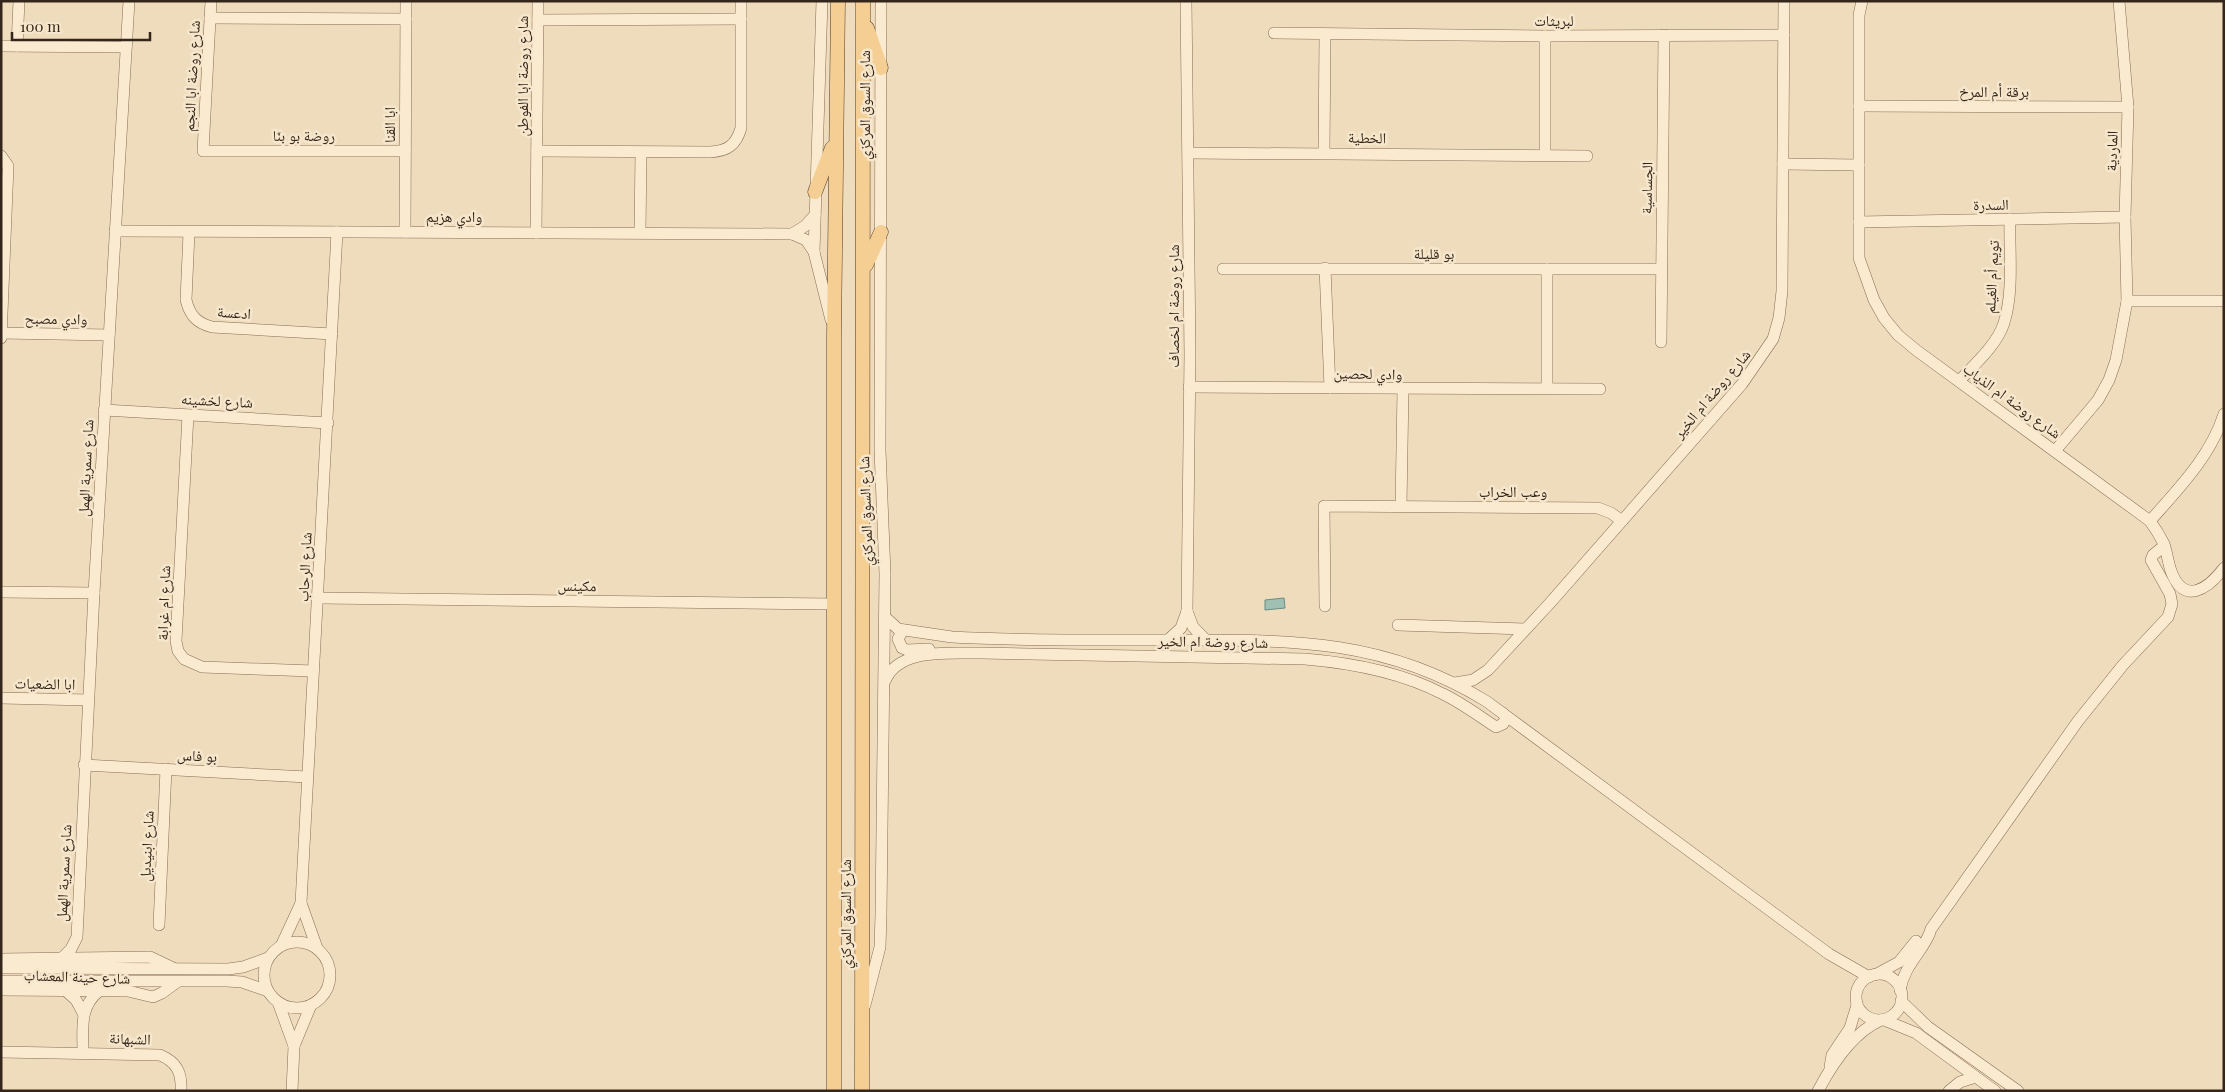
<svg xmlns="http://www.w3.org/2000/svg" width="2225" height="1092" viewBox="0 0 2225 1092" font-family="'Playfair Display','Noto Naskh Arabic',serif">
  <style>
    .water { fill: #a0c0b4; stroke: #688d81 }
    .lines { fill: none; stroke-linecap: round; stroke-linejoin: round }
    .minor-casing { stroke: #876c55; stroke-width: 12 }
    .major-casing { stroke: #543b2a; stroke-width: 15 }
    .minor { stroke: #faead0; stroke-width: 11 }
    .major { stroke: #f4ce92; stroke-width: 14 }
    .labels { text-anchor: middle; stroke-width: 5; stroke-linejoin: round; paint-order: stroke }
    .street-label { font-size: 15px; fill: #35261b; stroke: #f6e7cc }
  </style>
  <rect width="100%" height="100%" fill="#efdcbc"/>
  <path class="water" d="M1284 598 1285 608 1265 610V600Z"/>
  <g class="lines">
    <g class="minor-casing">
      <g id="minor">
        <path d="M211 1 203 151H405"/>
        <path d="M822 1 814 252 831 320"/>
        <path d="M1862 1 1859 15V258L1874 300 1884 318 1898 335 1916 350 2150 521C2155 528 2160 536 2164 544 2167 553 2168 562 2171 571 2184 606 2208 589 2224 568"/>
        <path d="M210 18 406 19"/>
        <path d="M538 20 741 19"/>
        <path d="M1274 33 1545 36 1784 35"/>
        <path d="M1545 36V155"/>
        <path d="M1 46 126 47"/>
        <path d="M17 46 19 1"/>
        <path d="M1859 106 2128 107"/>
        <path d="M537 151 710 152C728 151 736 145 741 128V1"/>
        <path d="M1324 152 1325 35"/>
        <path d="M1189 153 1587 156"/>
        <path d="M1 156 8 166 1 338"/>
        <path d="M1783 164 1859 165"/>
        <path d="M1859 222 2125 217"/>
        <path d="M115 231 792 234 806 240 814 252"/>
        <path d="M405 232 406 1"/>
        <path d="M640 232 641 153"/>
        <path d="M189 233 186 300C190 316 197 323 212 327L332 334"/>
        <path d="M536 233 538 1"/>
        <path d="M792 234 805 226 815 215"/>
        <path d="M1325 268 1330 388"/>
        <path d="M1223 269H1661"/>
        <path d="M2127 301H2224"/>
        <path d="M2 333 109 335"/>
        <path d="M1661 342 1664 35"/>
        <path d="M1959 381C1974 365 1997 345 2004 323 2014 291 2009 252 2010 219"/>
        <path d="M1189 387 1600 389"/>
        <path d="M1547 388V269"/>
        <path d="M104 410 328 423"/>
        <path d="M188 415 176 641 178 651 184 659 202 667 313 671"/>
        <path d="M2055 451 2098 400 2109 380 2116 360 2127 301 2125 217 2128 107 2119 1"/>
        <path d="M1401 506 1403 390"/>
        <path d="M2150 521C2178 489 2211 456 2224 414"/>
        <path d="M1 592 94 593"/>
        <path d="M319 598 835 604"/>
        <path d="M1325 606 1324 506 1598 508 1611 513 1622 521"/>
        <path d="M1187 611 1193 627 1206 640"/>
        <path d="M885 617 898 629 952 637C1027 641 1103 640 1179 640 1293 640 1385 639 1486 701L1829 954 1869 977"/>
        <path d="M1398 625 1525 629"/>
        <path d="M903 630 898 639 902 648 907 650 929 649"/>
        <path d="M1168 640 1181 628 1187 611 1190 354 1186 1"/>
        <path d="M885 681C899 647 951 654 981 653L1305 659C1352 663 1401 672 1443 694 1462 703 1479 716 1496 727L1503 724 1506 718 1503 713"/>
        <path d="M1455 683 1473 680 1488 670 1550 603 1742 384 1773 339 1779 318 1782 291 1784 1"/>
        <path d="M1 698 88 700"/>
        <path d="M84 765 307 777"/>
        <path d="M301 903 317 948"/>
        <path d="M159 925 166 769"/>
        <circle cx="297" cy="975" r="33"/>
        <path d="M282 944 301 903 337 232"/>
        <path d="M1 959 150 957 173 968"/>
        <path d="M61 959 71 949 77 937 94 593 129 1"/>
        <path d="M1 968 228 969 243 967 268 958"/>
        <circle cx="1879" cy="997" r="23"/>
        <path d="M1875 975 1899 962 1916 941"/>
        <path d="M1 981H227L242 982 268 991"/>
        <path d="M1 990 128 991 153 997 162 993 177 982"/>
        <path d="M65 990 76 1000 83 1013"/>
        <path d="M1900 990C1905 962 1926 949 1931 929L2078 721 2123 665 2168 617 2172 604 2170 594 2151 560 2153 555 2164 546"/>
        <path d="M1901 1001 1928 1027 2018 1091"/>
        <path d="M278 1002 294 1046"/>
        <path d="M865 1005 880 947 881 915 885 574 880 450 881 1"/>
        <path d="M1884 1020 1916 1033 1995 1091"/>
        <path d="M1 1052 160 1055C177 1062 182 1073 181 1091"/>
        <path d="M83 1052C83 1029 79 1007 99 991"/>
        <path d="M1830 1067 1832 1055 1850 1028 1857 1005"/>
        <path d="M292 1091 294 1046 311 1005"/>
        <path d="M1818 1091C1832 1064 1852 1033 1881 1020"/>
        <path d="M1949 1091 1960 1082 1976 1077"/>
      </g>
    </g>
    <g class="major-casing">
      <g id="major">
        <path d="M867 28 881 68"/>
        <path d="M815 192 832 148"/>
        <path d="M866 265 881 232"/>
        <path d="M834 1091V337L838 1"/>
        <path d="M862 1091 863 1"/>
      </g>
    </g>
    <use href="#minor" class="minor"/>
    <use href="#major" class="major"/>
  </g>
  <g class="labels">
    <g class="street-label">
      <text x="1554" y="26">لبريثات</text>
      <text transform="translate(192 76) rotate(-87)" y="5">شارع روضة ابا النجم</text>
      <text transform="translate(523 76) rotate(-90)" y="5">شارع روضة ابا الفوطن</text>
      <text x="1994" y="97">برقة أم المرخ</text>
      <text transform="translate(865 105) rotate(-90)" y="5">شارع السوق المركزي</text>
      <text transform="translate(390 125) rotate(-90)" y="5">ابا القنا</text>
      <text x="304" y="141">روضة بو بنّا</text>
      <text transform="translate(1367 138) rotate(1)" y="5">الخطية</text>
      <text transform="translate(2112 151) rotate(-88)" y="5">الماردية</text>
      <text transform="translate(1647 188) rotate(-89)" y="5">الجساسية</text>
      <text transform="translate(1991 205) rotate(-1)" y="5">السدرة</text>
      <text x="454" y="222">وادي هزيم</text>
      <text x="1434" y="259">بو قليلة</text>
      <text transform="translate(1992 277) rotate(-87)" y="5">تويم أم الغيلم</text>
      <text transform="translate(1174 306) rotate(-90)" y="5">شارع روضة ام لخصاف</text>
      <text transform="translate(234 313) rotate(4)" y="5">ادعسة</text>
      <text transform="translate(56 319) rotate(1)" y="5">وادي مصبح</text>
      <text transform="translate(1368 374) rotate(1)" y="5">وادي لحصين</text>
      <text transform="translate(1712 394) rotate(-50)" y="5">شارع روضة ام الخير</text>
      <text transform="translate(217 401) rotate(3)" y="5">شارع لخشينه</text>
      <text transform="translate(2012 401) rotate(36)" y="5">شارع روضة ام الذياب</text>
      <text transform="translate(86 468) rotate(-87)" y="5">شارع سمرية الهمل</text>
      <text x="1513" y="497">وعب الخراب</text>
      <text transform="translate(866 511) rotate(-92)" y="5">شارع السوق المركزي</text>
      <text transform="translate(305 567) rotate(-87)" y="5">شارع الرحاب</text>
      <text transform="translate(577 586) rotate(1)" y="5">مكينس</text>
      <text transform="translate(164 603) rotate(-88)" y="5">شارع ام غرابة</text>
      <text transform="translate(1213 642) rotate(1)" y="5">شارع روضة ام الخير</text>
      <text transform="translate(45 684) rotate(1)" y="5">ابا الضعيات</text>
      <text transform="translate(197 756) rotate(3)" y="5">بو فاس</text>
      <text transform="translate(147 846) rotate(-87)" y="5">شارع ابنيديل</text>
      <text transform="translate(64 873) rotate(-87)" y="5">شارع سمرية الهمل</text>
      <text transform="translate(846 914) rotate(-90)" y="5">شارع السوق المركزي</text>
      <text transform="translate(77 977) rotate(2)" y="5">شارع حينة المعشاب</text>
      <text transform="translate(130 1039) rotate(2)" y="5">الشبهانة</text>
    </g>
  </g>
  <rect width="2225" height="1092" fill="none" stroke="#35261b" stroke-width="5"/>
  <path d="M12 32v8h138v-8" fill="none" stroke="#35261b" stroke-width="2.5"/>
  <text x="20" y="32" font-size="15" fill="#35261b" stroke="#f6e7cc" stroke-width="4" paint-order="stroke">100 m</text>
</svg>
